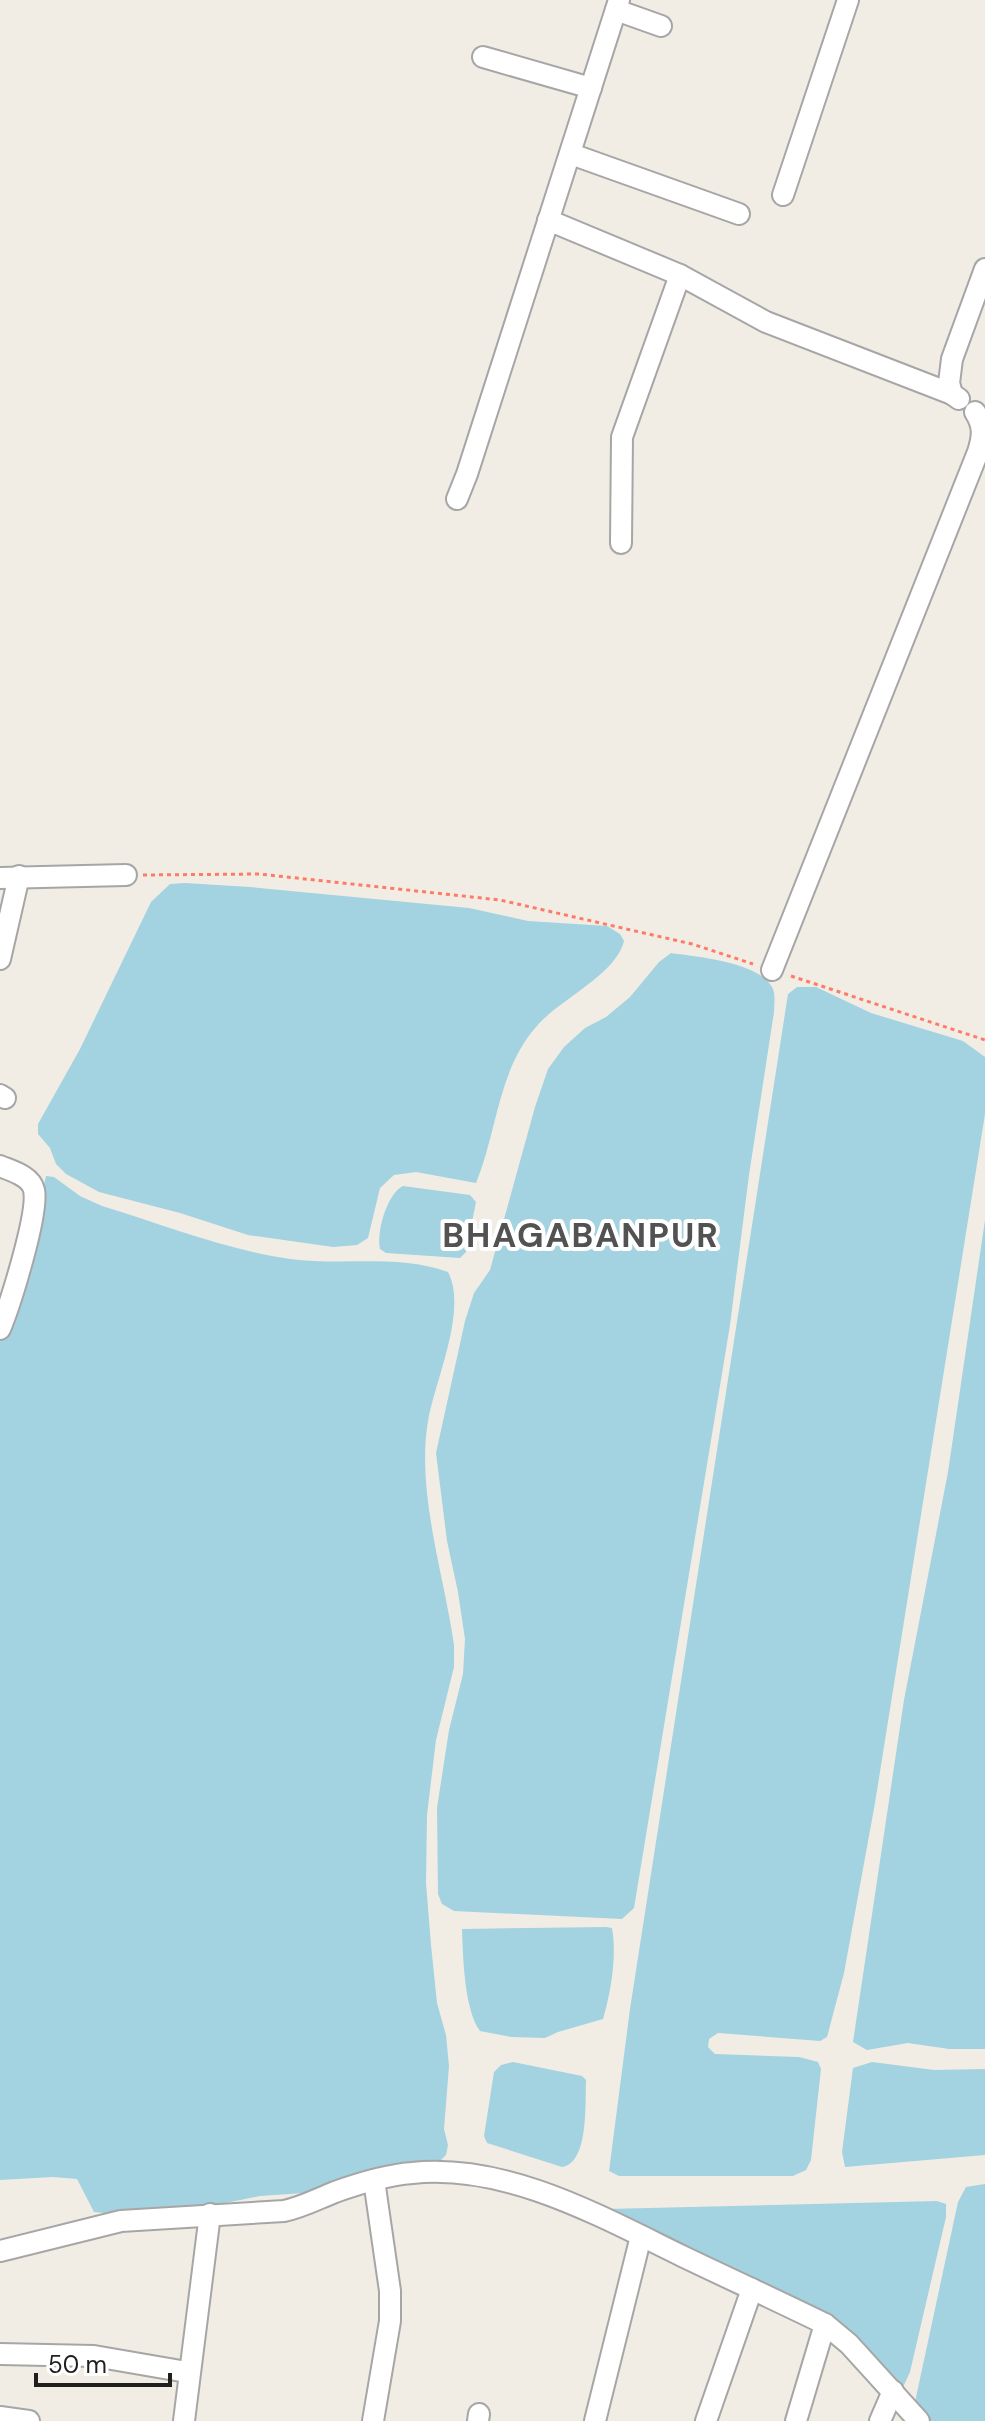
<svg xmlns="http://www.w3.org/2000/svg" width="985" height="2421" viewBox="0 0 985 2421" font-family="'DM Sans',sans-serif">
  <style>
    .water { fill: #a3d2e1 }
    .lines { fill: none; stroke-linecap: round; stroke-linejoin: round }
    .minor-casing { stroke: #a6a6a6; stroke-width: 24 }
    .path { stroke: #ff7b68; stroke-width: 3; stroke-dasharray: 4 4; stroke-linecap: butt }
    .minor { stroke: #fff; stroke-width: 20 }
    .labels { text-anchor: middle; stroke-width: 8; stroke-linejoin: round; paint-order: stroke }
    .district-label { font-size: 34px; font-weight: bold; letter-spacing: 2px; fill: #525252; stroke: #fff }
  </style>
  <rect width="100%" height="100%" fill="#f1ede5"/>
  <g class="water">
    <path d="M185 883 250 887 469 908 528 921 607 926 620 934 624 941C616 975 558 1000 536 1027 498 1070 497 1132 476 1183L416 1172 394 1175 380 1188 368 1238 357 1245 333 1247 248 1235 180 1213 99 1192 66 1174 56 1164 50 1148 38 1134V1124L80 1049 151 902 170 884Z"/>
    <path d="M671 953C698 957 758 962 772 987 776 994 774 1004 774 1012L749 1175 730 1325 634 1908 622 1919 454 1911 442 1904 438 1894 437 1808 449 1730 463 1674 465 1639 458 1592 447 1541 436 1453 465 1321 474 1293 490 1270 535 1107 548 1069 564 1047 585 1028 606 1017 630 997 659 962Z"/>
    <path d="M797 987H816L871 1013 963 1041 985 1057V1114L875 1803 844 1973 827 2037 820 2041 718 2033 709 2039 708 2047 715 2054 799 2057 818 2062 821 2069 811 2160 806 2170 793 2176H619L609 2171 630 2009 788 994Z"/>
    <path d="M46 1176 54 1177 80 1196 102 1206C165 1225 226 1250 290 1259 343 1266 397 1254 448 1272 468 1310 435 1380 428 1421 416 1492 444 1574 454 1645V1667L436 1740 427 1815 426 1883 431 1945 437 2003 446 2035 449 2066 444 2129 448 2145 446 2155 437 2164 304 2193 260 2196 206 2207 113 2214 94 2212 77 2179 53 2177 0 2180V1342L19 1294Z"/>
    <path d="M403 1186 470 1195 476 1202 466 1252 460 1258 386 1253 380 1249C376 1232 387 1194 403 1186Z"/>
    <path d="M985 1220V2049H949L908 2043 867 2050 853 2042 904 1700 948 1472Z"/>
    <path d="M606 1927 612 1928C617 1956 611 1992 603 2019L558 2032 545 2038 511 2037 480 2031C464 2009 463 1956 462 1929Z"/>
    <path d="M513 2062 582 2076 586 2080C585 2104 589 2163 562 2167L487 2143 484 2136 494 2072 501 2065Z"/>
    <path d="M872 2062 934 2070 985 2069V2155L845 2167 842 2152 853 2068Z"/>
    <path d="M985 2184V2421H924L915 2402 958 2202 966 2187Z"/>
    <path d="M937 2201 946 2204V2217L910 2372 904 2385 898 2388 867 2355 606 2209Z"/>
  </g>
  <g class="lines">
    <g class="minor-casing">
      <g id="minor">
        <path d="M616 10 661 26"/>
        <path d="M483 57 591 88"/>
        <path d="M571 154 739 214"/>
        <path d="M783 195 848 0"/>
        <path d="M548 220 680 275 766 322 952 394"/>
        <path d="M959 399 952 394 949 383 952 359 985 269"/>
        <path d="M457 499 467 474 619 0"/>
        <path d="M621 543 622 437 680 275"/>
        <path d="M0 878 126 875"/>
        <path d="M0 959 19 876"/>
        <path d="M772 970 978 452C983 436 984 426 975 412"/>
        <path d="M0 1095 5 1098"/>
        <path d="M0 1166C12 1171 31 1176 34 1190 39 1213 10 1305 0 1329"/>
        <path d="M0 2251 121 2221 284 2211C303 2207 317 2199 335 2192 360 2183 386 2175 412 2173 506 2163 600 2216 682 2256 730 2279 778 2301 825 2324L849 2344 919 2421"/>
        <path d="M0 2354 94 2356 181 2371"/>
        <path d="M0 2417 29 2421"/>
        <path d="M184 2421 210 2214"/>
        <path d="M373 2421 390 2321V2291L374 2180"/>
        <path d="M478 2421 479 2414"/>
        <path d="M595 2421 641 2236"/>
        <path d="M706 2421 752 2289"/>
        <path d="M796 2421 825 2324"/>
        <path d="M880 2421 893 2391"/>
      </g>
    </g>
    <g class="path">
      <path d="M143 875 259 874 500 900 692 944 753 964"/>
      <path d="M791 976 985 1040"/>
    </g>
    <use href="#minor" class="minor"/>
  </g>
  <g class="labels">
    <g class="district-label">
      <text x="581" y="1247">BHAGABANPUR</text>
    </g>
  </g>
  <path d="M36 2373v12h134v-12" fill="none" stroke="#1f1f1f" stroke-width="4"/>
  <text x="48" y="2373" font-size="24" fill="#1f1f1f" stroke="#ffffff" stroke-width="6" paint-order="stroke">50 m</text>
</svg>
